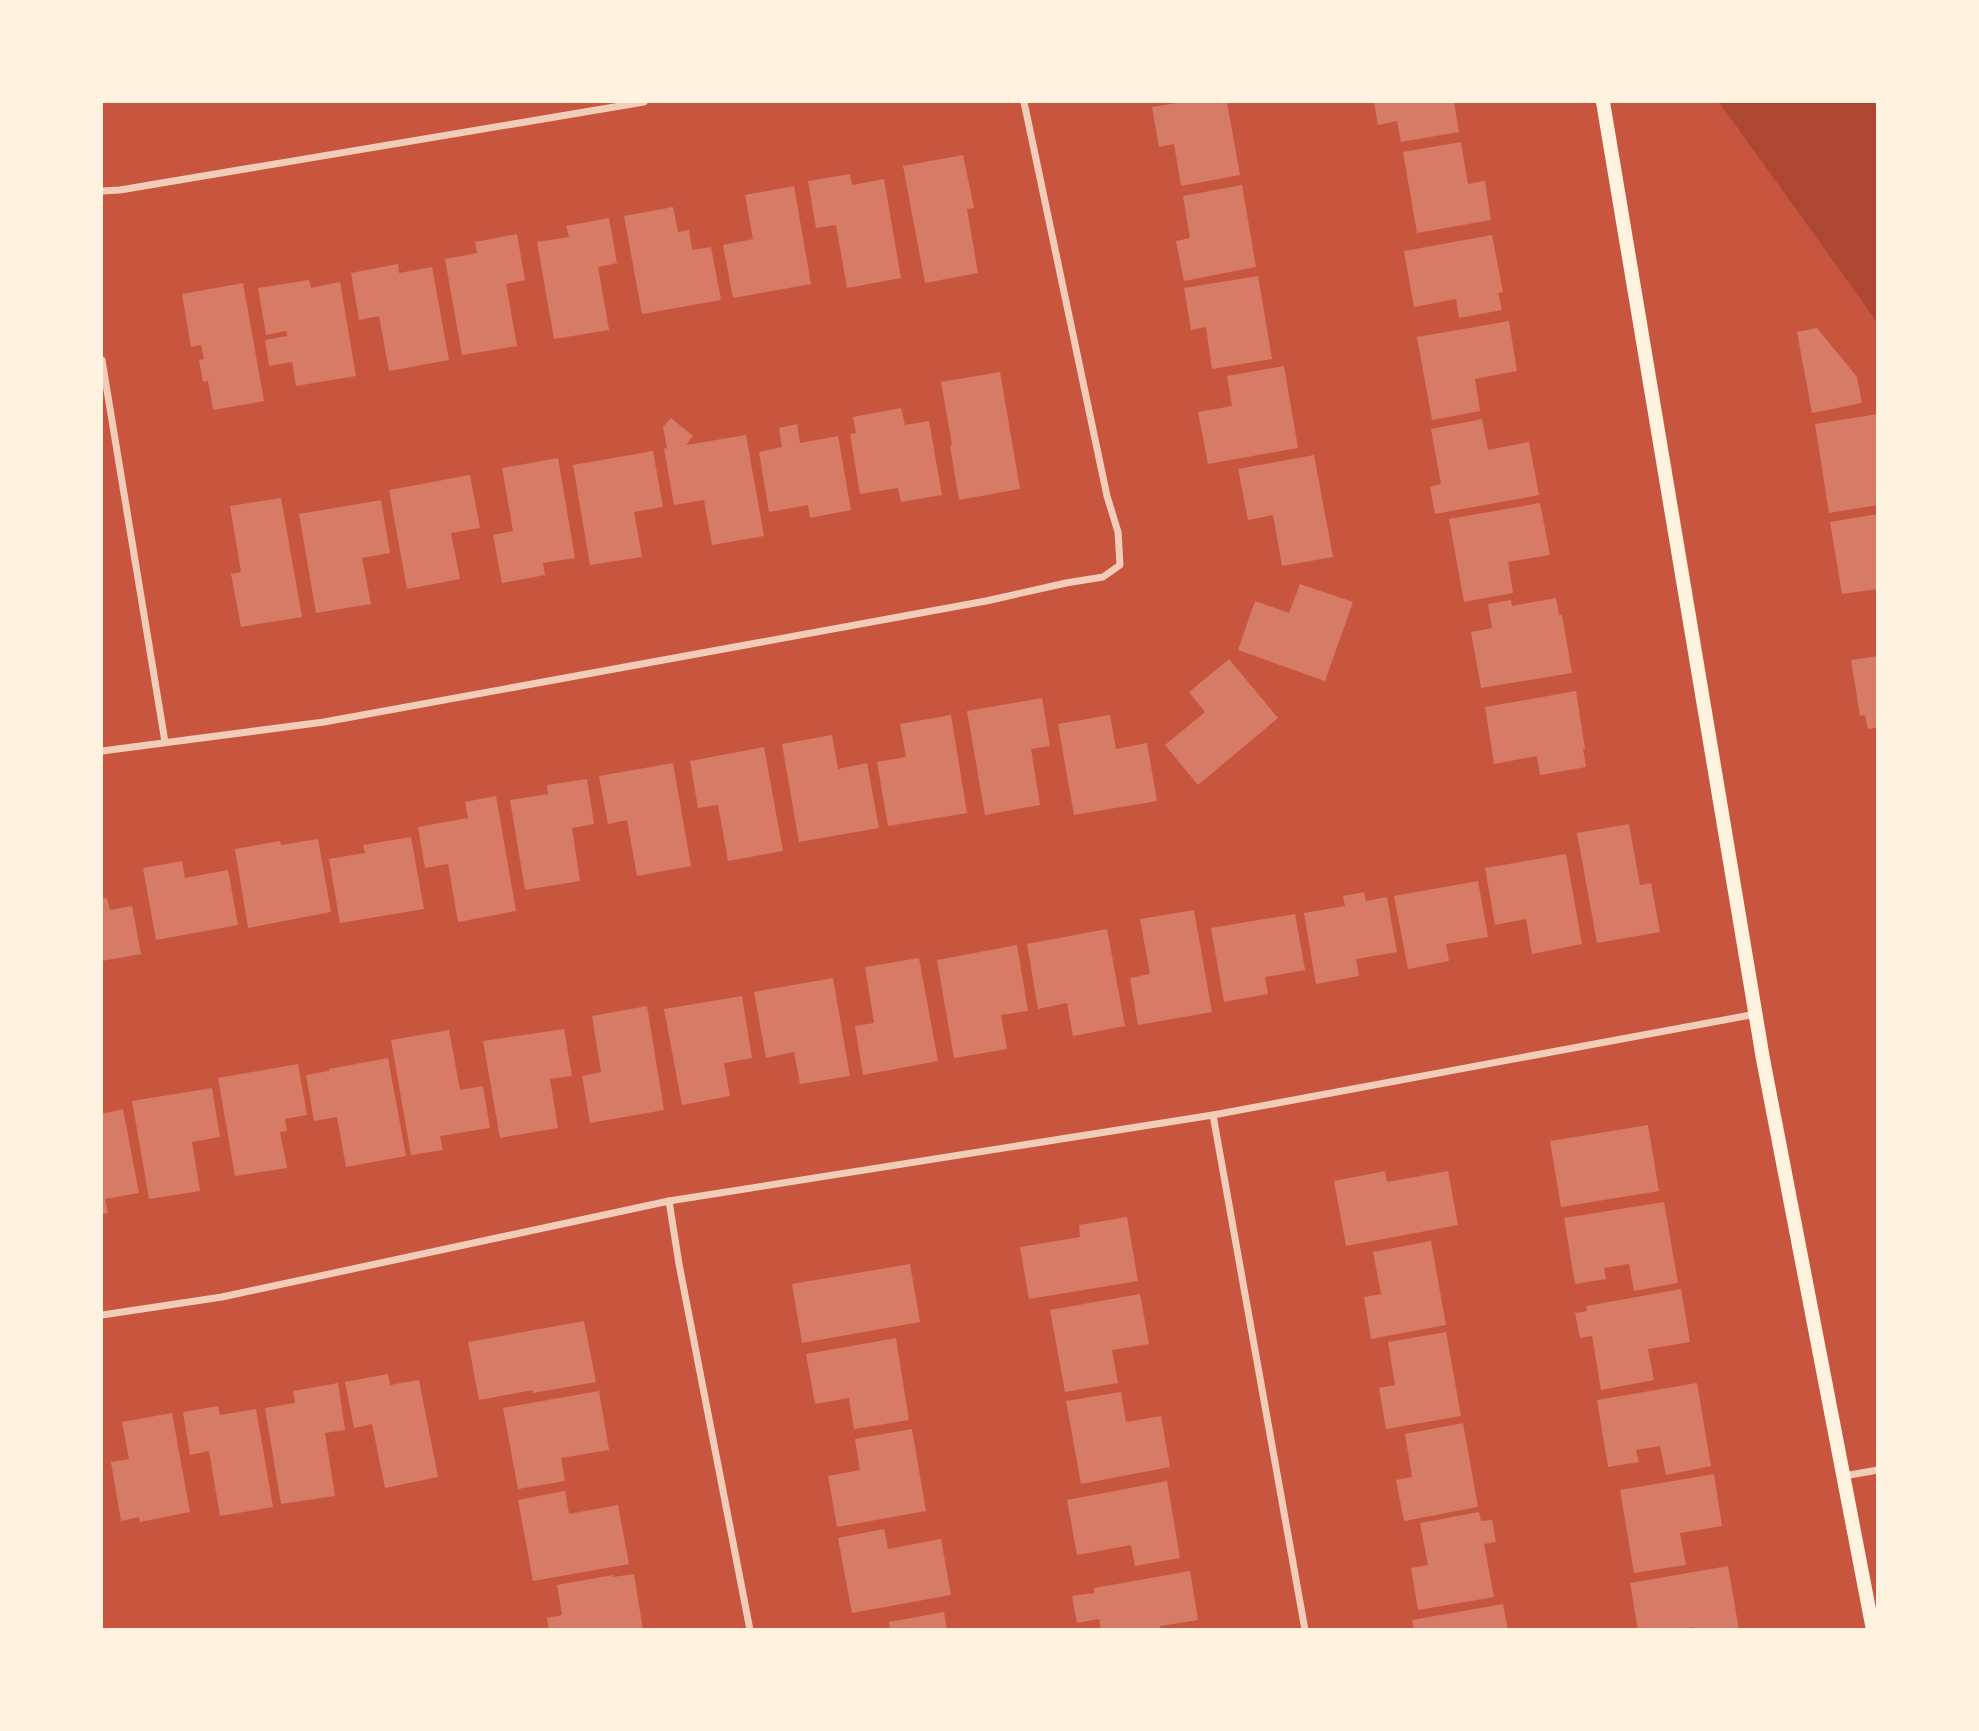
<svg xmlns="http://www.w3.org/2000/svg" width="1979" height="1731" viewBox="0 0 1979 1731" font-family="Arial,sans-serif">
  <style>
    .green { fill: #ae4732 }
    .building { fill: #d67c66 }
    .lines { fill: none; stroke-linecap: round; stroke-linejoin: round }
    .minor { stroke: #f1ccb7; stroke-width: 7 }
    .secondary { stroke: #fff3e0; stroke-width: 14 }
  </style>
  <rect width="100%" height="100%" fill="#c8553d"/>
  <path class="green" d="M1719 102H1877V322Z"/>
  <g class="building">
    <path d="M1184 102H1227L1240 175 1181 186 1174 144 1159 147 1152 107Z"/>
    <path d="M1374 102H1454L1459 132 1401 142 1397 121 1378 125Z"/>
    <path d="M1461 142 1468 184 1485 181 1491 220 1417 233 1403 152Z"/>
    <path d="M963 155 974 208 967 209 978 273 925 283 903 166Z"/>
    <path d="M850 174 852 185 884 179 901 278 847 288 836 225 816 228 808 181Z"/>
    <path d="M1242 185 1256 267 1184 281 1176 241 1190 238 1183 196Z"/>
    <path d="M794 186 811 284 733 298 723 245 753 239 745 195Z"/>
    <path d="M673 207 678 232 689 230 692 250 711 247 721 300 642 314 624 216Z"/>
    <path d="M609 218 617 263 598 267 609 330 554 339 537 242 569 237 566 226Z"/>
    <path d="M517 234 525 280 506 284 517 346 462 355 445 259 477 253 475 242Z"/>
    <path d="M1492 235 1503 292 1498 293 1502 310 1459 318 1456 299 1414 307 1404 251Z"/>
    <path d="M398 264 399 273 432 267 449 360 389 371 379 316 359 320 351 273Z"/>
    <path d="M1258 276 1272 359 1212 369 1206 327 1191 330 1184 288Z"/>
    <path d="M309 280 311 288 340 282 356 376 296 386 292 362 269 366 265 340 287 336 286 331 266 335 258 288Z"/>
    <path d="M243 283 264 401 213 410 208 381 203 382 199 360 204 359 201 345 191 347 182 294Z"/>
    <path d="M1509 321 1517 371 1475 379 1480 411 1432 420 1417 337Z"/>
    <path d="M1817 328 1857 377 1862 403 1812 413 1797 332Z"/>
    <path d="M1284 366 1298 448 1208 464 1198 412 1232 406 1227 376Z"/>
    <path d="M1000 372 1020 489 959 500 950 446 952 445 941 382Z"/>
    <path d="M901 408 905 425 929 421 942 495 901 502 898 488 860 494 850 434 856 433 853 417Z"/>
    <path d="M1878 414V505L1829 513 1815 424Z"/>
    <path d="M671 418 693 436 686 445 746 435 764 536 712 545 704 500 674 505 664 449 667 448 663 427Z"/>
    <path d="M1482 419 1488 450 1529 442 1539 495 1435 514 1430 487 1441 484 1431 429Z"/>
    <path d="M797 424 800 443 838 436 851 510 810 518 808 505 769 512 759 452 782 447 779 428Z"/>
    <path d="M653 451 663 507 634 512 642 557 590 565 573 465Z"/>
    <path d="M1314 455 1333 557 1282 566 1273 515 1248 520 1238 469Z"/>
    <path d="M558 458 575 558 543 563 545 575 502 583 493 535 513 531 502 468Z"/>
    <path d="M470 475 480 528 451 533 460 579 407 589 389 490Z"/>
    <path d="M281 498 302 617 241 627 231 574 241 572 230 506Z"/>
    <path d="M381 500 390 553 362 558 371 604 316 613 299 514Z"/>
    <path d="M1540 503 1550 555 1508 562 1513 593 1464 602 1449 519Z"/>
    <path d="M1878 514V589L1842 594 1830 522Z"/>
    <path d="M1300 584 1353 602 1325 681 1238 650 1255 601 1289 613Z"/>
    <path d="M1556 598 1559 615H1562L1572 673 1481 688 1471 632 1492 628 1488 604 1511 600 1512 606Z"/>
    <path d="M1878 656V727L1868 729 1865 715 1860 716 1851 660Z"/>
    <path d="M1229 659 1278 718 1198 785 1165 745 1205 712 1189 692Z"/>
    <path d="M1576 691 1585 749H1583L1586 767 1540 775 1537 756 1494 764 1485 707Z"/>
    <path d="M1042 698 1050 746 1031 749 1040 805 985 815 967 711Z"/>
    <path d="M951 715 967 813 888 826 877 762 906 757 900 724Z"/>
    <path d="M1110 715 1116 749 1147 743 1157 801 1074 815 1058 724Z"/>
    <path d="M832 735 838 769 867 763 879 828 799 842 782 744Z"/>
    <path d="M764 747 783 851 728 861 718 805 698 808 690 761Z"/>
    <path d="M673 763 691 866 637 876 627 820 608 824 599 776Z"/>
    <path d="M587 779 594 824 572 828 580 881 525 890 510 800 548 794 547 785Z"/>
    <path d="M496 796 516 911 458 922 448 864 425 868 418 827 468 818 465 802Z"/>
    <path d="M1629 824 1640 885 1651 883 1660 932 1597 943 1577 833Z"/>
    <path d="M411 837 424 909 340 923 329 859 365 853 363 845Z"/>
    <path d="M318 839 331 912 248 928 235 849 280 841 281 845Z"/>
    <path d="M1566 854 1582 944 1532 954 1526 919 1495 925 1485 868Z"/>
    <path d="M182 861 185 878 228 870 238 925 156 940 143 868Z"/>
    <path d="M1478 881 1488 937 1446 944 1449 961 1408 969 1394 896Z"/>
    <path d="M1364 892 1366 901 1387 897 1397 952 1356 959 1359 976 1316 984 1304 913 1345 906 1343 896Z"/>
    <path d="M107 898 110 910 132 906 141 954 102 961V899Z"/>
    <path d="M1194 910 1212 1012 1138 1025 1130 978 1150 974 1140 919Z"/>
    <path d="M1295 914 1305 970 1265 977 1268 994 1224 1002 1211 928Z"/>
    <path d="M1107 929 1125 1026 1073 1036 1067 1003 1038 1009 1027 944Z"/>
    <path d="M1017 945 1028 1011 1001 1015 1007 1049 954 1058 937 960Z"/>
    <path d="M919 958 938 1061 863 1075 855 1026 874 1023 865 967Z"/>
    <path d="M833 978 850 1076 800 1084 794 1052 766 1058 754 992Z"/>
    <path d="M742 996 752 1058 724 1063 730 1096 682 1105 664 1009Z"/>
    <path d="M647 1006 664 1110 590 1123 582 1076 601 1072 592 1016Z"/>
    <path d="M564 1029 572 1076 550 1079 558 1128 500 1138 483 1041Z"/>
    <path d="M449 1030 460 1090 483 1086 490 1128 440 1136 443 1150 411 1155 391 1040Z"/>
    <path d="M388 1058 406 1156 346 1167 337 1117 314 1121 306 1075 329 1071V1069Z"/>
    <path d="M298 1064 307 1115 285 1119 287 1131 280 1132 287 1168 235 1176 218 1078Z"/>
    <path d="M212 1088 220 1137 192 1142 200 1191 149 1199 132 1101Z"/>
    <path d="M123 1109 139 1193 105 1199 108 1213 102 1214V1114Z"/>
    <path d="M1648 1125 1659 1191 1561 1207 1550 1141Z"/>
    <path d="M1385 1171 1387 1182 1448 1171 1458 1225 1346 1246 1334 1181Z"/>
    <path d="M1664 1202 1678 1283 1634 1291 1629 1264 1604 1268 1606 1279 1575 1284 1564 1218Z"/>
    <path d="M1127 1217 1138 1281 1029 1299 1020 1247 1080 1237 1079 1225Z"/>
    <path d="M1431 1241 1446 1325 1371 1339 1364 1297 1381 1294 1373 1252Z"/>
    <path d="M910 1264 920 1322 802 1343 792 1284Z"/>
    <path d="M1681 1289 1690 1342 1648 1349 1654 1380 1601 1390 1592 1336 1580 1338 1575 1313 1587 1311 1586 1306Z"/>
    <path d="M1140 1294 1149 1344 1112 1350 1118 1383 1065 1392 1050 1310Z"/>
    <path d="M584 1321 596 1382 533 1393V1390L479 1400 468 1342Z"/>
    <path d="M1446 1332 1461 1416 1386 1429 1379 1388 1395 1385 1388 1342Z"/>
    <path d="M896 1338 909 1420 854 1429 849 1398 815 1404 806 1354Z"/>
    <path d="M388 1374 390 1385 419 1380 438 1477 385 1488 372 1424 354 1428 345 1382Z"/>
    <path d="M338 1383 345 1430 325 1433 335 1496 281 1504 265 1408 295 1403 293 1391Z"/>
    <path d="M1697 1383 1711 1466 1666 1475 1660 1446 1636 1450 1639 1462 1608 1467 1597 1400Z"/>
    <path d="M599 1391 609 1450 561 1458 565 1481 518 1489 503 1408Z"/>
    <path d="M1121 1392 1126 1422 1161 1416 1170 1467 1081 1484 1066 1401Z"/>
    <path d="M218 1406 220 1415 256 1409 273 1507 220 1516 209 1451 190 1455 183 1412Z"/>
    <path d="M172 1413 190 1512 140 1522 139 1517 121 1521 111 1462 129 1459 122 1422Z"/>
    <path d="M1463 1423 1478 1507 1404 1521 1396 1480 1412 1477 1405 1434Z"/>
    <path d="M912 1429 926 1511 837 1527 828 1476 860 1470 855 1439Z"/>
    <path d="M1714 1474 1722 1526 1680 1533 1686 1565 1634 1573 1620 1490Z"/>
    <path d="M1167 1481 1180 1558 1135 1566 1131 1545 1077 1555 1067 1500Z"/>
    <path d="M565 1491 569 1514 618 1505 629 1564 533 1581 518 1500Z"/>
    <path d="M1479 1512 1481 1521 1492 1520 1496 1542 1484 1544 1494 1597 1418 1610 1411 1568 1428 1565 1420 1523Z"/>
    <path d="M884 1529 888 1549 941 1539 951 1595 852 1613 838 1538Z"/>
    <path d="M1728 1566 1739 1630H1695L1694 1627 1680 1630H1638L1630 1583Z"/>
    <path d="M1190 1571 1198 1620 1160 1626V1630H1101L1099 1619 1077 1623 1072 1596 1094 1593V1588Z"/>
    <path d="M634 1574 643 1630H549L547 1618 562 1615 557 1585 613 1575V1577Z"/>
    <path d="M1503 1604 1508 1630H1414L1412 1620Z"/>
    <path d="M944 1612 947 1630H890L889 1622Z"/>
  </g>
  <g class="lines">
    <g class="minor">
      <path d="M102 191 120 190 644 102"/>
      <path d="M102 360 165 742"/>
      <path d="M102 751 324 722 986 601 1066 583 1103 577 1120 565 1118 532 1107 496 1024 102"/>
      <path d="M1213 1115 1305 1630"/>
      <path d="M669 1201 679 1264 750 1630"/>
      <path d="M102 1315 222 1297 669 1201 1213 1115 1756 1014"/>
      <path d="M1844 1476 1878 1470"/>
    </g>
    <path class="secondary" d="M1603 102 1763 1059 1873 1630"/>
  </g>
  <rect width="1979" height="1731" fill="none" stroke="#fff3e0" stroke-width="206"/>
</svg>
